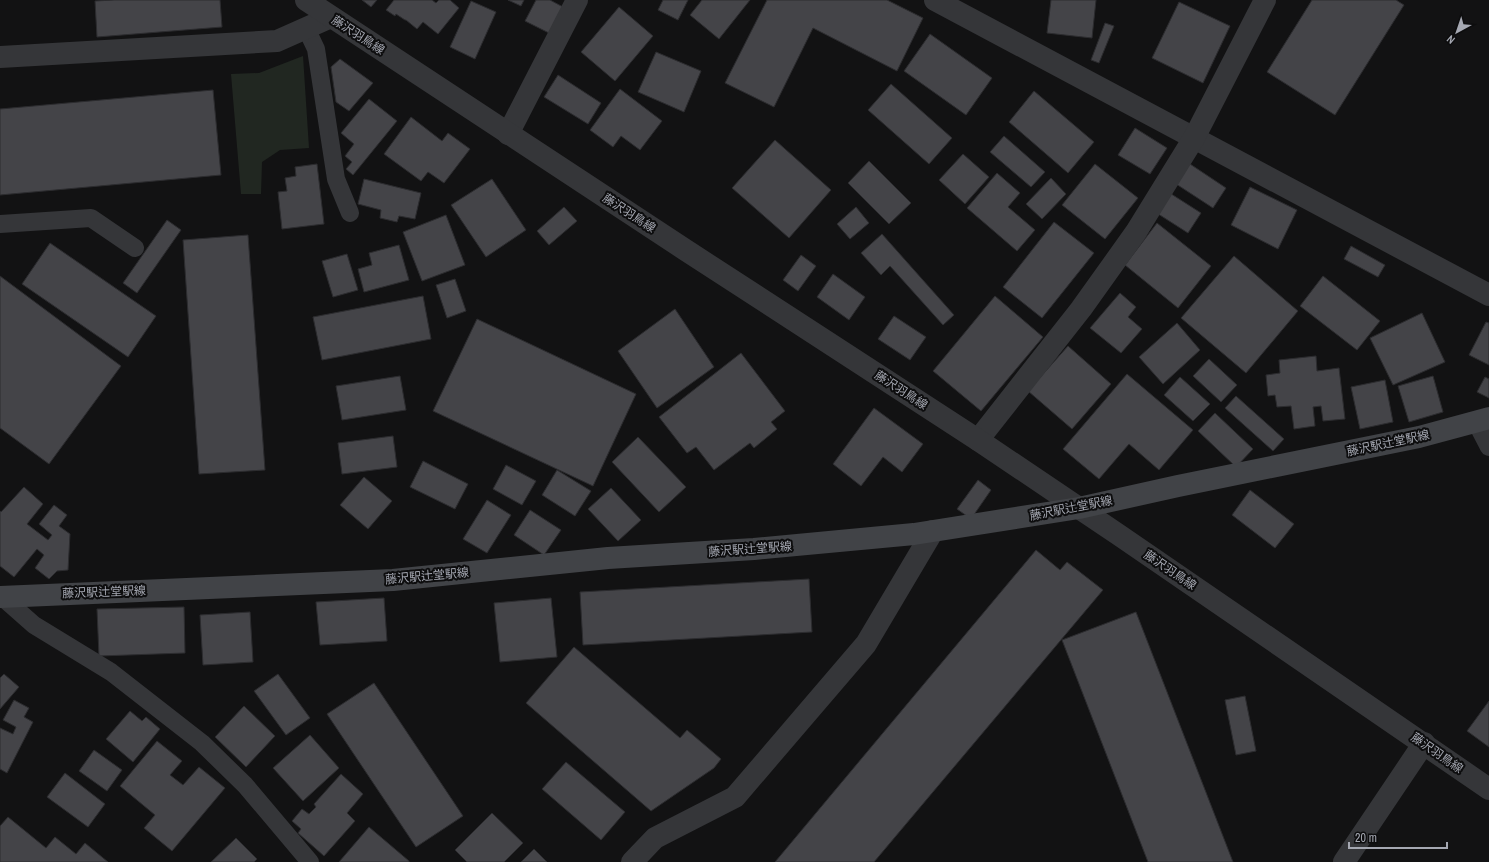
<svg xmlns="http://www.w3.org/2000/svg" width="1489" height="862" viewBox="0 0 1489 862" font-family="'Archivo Narrow','Noto Sans JP',sans-serif">
  <style>
    .green { fill: #212721 }
    .building { fill: #444448; stroke: #2c2c2f }
    .lines { fill: none; stroke-linecap: round; stroke-linejoin: round }
    .service { stroke: #353639; stroke-width: 18 }
    .minor { stroke: #353639; stroke-width: 22 }
    .tertiary { stroke: #353639; stroke-width: 22 }
    .secondary { stroke: #414347; stroke-width: 22 }
    .labels { text-anchor: middle; stroke-width: 4; stroke-linejoin: round; paint-order: stroke }
    .street-label { font-size: 12px; fill: #a5a8b2; stroke: #0d0d0e }
  </style>
  <rect width="100%" height="100%" fill="#121213"/>
  <path class="green" d="M303 56 309 148 280 150 262 162 261 194H241L231 74 259 73Z"/>
  <g class="building">
    <path d="M114 0H220L222 27 97 37 95 1Z"/>
    <path d="M362 0H377L371 7Z"/>
    <path d="M394 0H432L436 3 439 0H450L459 8 438 34 423 22 417 29 406 20H405L396 14 395 16 386 10Z"/>
    <path d="M508 0H524L521 6Z"/>
    <path d="M536 0H550L563 7 549 33 525 21Z"/>
    <path d="M663 0H688L678 20 658 10Z"/>
    <path d="M702 0H750L719 39 690 15Z"/>
    <path d="M767 0H887L923 18 897 71 813 28 774 107 725 83Z"/>
    <path d="M1051 0H1096L1092 38 1047 33Z"/>
    <path d="M1312 0H1396L1404 5 1335 115 1267 72Z"/>
    <path d="M471 1 496 12 475 59 450 47Z"/>
    <path d="M1179 2 1230 26 1203 83 1152 58Z"/>
    <path d="M619 7 653 36 615 81 581 52Z"/>
    <path d="M1105 23 1114 26 1099 63 1091 60Z"/>
    <path d="M930 34 992 78 966 115 904 71Z"/>
    <path d="M656 52 701 71 684 112 638 92Z"/>
    <path d="M340 59 373 83 349 111 336 102 331 67Z"/>
    <path d="M558 75 601 103 588 124 544 97Z"/>
    <path d="M891 84 952 138 929 164 868 110Z"/>
    <path d="M620 89 662 121 640 150 621 136 613 147 590 130Z"/>
    <path d="M213 90 221 175 0 195V109Z"/>
    <path d="M1034 91 1094 142 1068 173 1009 122Z"/>
    <path d="M369 99 397 121 353 175 346 169 352 162 345 156 354 144 341 133Z"/>
    <path d="M411 117 442 141 448 133 470 149 444 183 428 172 421 181 384 154Z"/>
    <path d="M1135 128 1167 148 1150 174 1118 155Z"/>
    <path d="M1004 136 1045 172 1031 187 990 152Z"/>
    <path d="M775 140 831 190 789 238 732 188Z"/>
    <path d="M963 154 989 177 965 204 939 180Z"/>
    <path d="M1184 160 1226 188 1213 208 1170 180Z"/>
    <path d="M869 161 911 203 889 224 848 183Z"/>
    <path d="M317 164 324 224 282 229 278 192 287 191 285 178 296 176 295 167Z"/>
    <path d="M1095 164 1138 198 1105 239 1062 205Z"/>
    <path d="M997 173 1020 193 1008 207 1035 230 1017 251 967 208Z"/>
    <path d="M1051 178 1066 194 1042 219 1026 204Z"/>
    <path d="M364 179 421 193 415 219 399 216 397 222 380 218 381 210 358 204Z"/>
    <path d="M492 179 526 230 486 257 451 205Z"/>
    <path d="M1250 187 1297 210 1278 249 1231 225Z"/>
    <path d="M1165 190 1201 213 1188 233 1152 210Z"/>
    <path d="M564 207 577 221 549 245 537 231Z"/>
    <path d="M856 207 869 223 850 239 837 224Z"/>
    <path d="M446 215 465 265 422 281 403 232Z"/>
    <path d="M167 220 181 230 137 293 123 283Z"/>
    <path d="M1054 222 1094 253 1042 318 1003 287Z"/>
    <path d="M1157 223 1211 266 1178 308 1125 265Z"/>
    <path d="M882 234 954 315 943 325 890 266 881 275 861 253Z"/>
    <path d="M248 235 265 470 199 474 183 240Z"/>
    <path d="M50 243 156 316 128 357 22 284Z"/>
    <path d="M399 245 409 280 364 292 358 269 372 265 369 253Z"/>
    <path d="M1351 246 1385 265 1378 277 1344 259Z"/>
    <path d="M347 254 358 290 333 297 322 261Z"/>
    <path d="M801 255 816 266 798 291 783 280Z"/>
    <path d="M1234 256 1298 311 1246 373 1181 318Z"/>
    <path d="M833 274 865 297 849 320 817 297Z"/>
    <path d="M0 276 121 366 49 464 0 428Z"/>
    <path d="M1323 276 1380 321 1357 350 1300 306Z"/>
    <path d="M455 279 466 311 447 318 436 285Z"/>
    <path d="M1120 293 1136 307 1128 317 1142 329 1121 353 1090 328Z"/>
    <path d="M423 296 431 339 322 360 313 317Z"/>
    <path d="M995 296 1043 337 981 411 933 371Z"/>
    <path d="M675 309 714 367 657 408 618 351Z"/>
    <path d="M1422 313 1445 362 1393 385 1370 338Z"/>
    <path d="M894 316 926 337 910 360 878 339Z"/>
    <path d="M477 319 636 394 593 486 433 411Z"/>
    <path d="M1486 322 1489 323V365L1469 355Z"/>
    <path d="M1177 323 1200 350 1163 384 1139 357Z"/>
    <path d="M1068 346 1111 384 1072 429 1028 391Z"/>
    <path d="M741 353 785 411 771 422 777 429 754 448 750 443 714 470 696 447 687 453 659 417Z"/>
    <path d="M1316 356 1317 371 1339 368 1345 419 1323 421 1321 406 1313 407 1315 426 1294 429 1291 406 1277 407 1275 395 1268 396 1266 375 1280 373 1279 360Z"/>
    <path d="M1209 359 1237 385 1221 402 1193 376Z"/>
    <path d="M1127 374 1193 430 1159 470 1129 444 1099 479 1063 449Z"/>
    <path d="M400 376 406 410 342 420 336 386Z"/>
    <path d="M1433 376 1443 412 1409 422 1398 386Z"/>
    <path d="M1180 377 1210 404 1193 421 1164 395Z"/>
    <path d="M1485 377 1489 379V398L1477 392Z"/>
    <path d="M1385 380 1393 422 1360 429 1351 387Z"/>
    <path d="M1236 396 1284 439 1273 451 1225 408Z"/>
    <path d="M874 408 923 444 902 472 883 457 861 486 833 464Z"/>
    <path d="M1215 413 1253 449 1236 467 1198 431Z"/>
    <path d="M393 436 397 467 342 474 338 443Z"/>
    <path d="M638 437 686 487 659 512 612 462Z"/>
    <path d="M423 461 468 484 455 509 410 487Z"/>
    <path d="M506 465 536 481 522 505 493 489Z"/>
    <path d="M557 470 591 491 575 516 542 495Z"/>
    <path d="M364 477 392 501 368 529 340 505Z"/>
    <path d="M978 480 991 490 971 519 957 509Z"/>
    <path d="M24 487 43 504 27 524 48 540 52 535 39 524 54 505 67 515 59 526 70 534 68 570 57 571 49 579 35 568 44 555 37 549 14 577 0 566V511L1 512Z"/>
    <path d="M611 488 641 520 618 541 588 509Z"/>
    <path d="M1250 490 1294 524 1275 548 1232 515Z"/>
    <path d="M487 500 511 515 487 553 463 539Z"/>
    <path d="M530 510 561 530 544 555 514 535Z"/>
    <path d="M1036 550 1060 570 1067 562 1103 590 874 862H775Z"/>
    <path d="M809 579 812 632 583 645 580 592Z"/>
    <path d="M384 598 387 641 320 645 316 602Z"/>
    <path d="M551 598 557 657 500 662 494 603Z"/>
    <path d="M184 607 185 653 99 656 97 609Z"/>
    <path d="M250 612 253 662 203 665 200 615Z"/>
    <path d="M1136 612 1233 862H1148L1062 640Z"/>
    <path d="M574 647 680 738 687 730 721 759 714 768 651 811 526 703Z"/>
    <path d="M4 674 19 687 0 709V678Z"/>
    <path d="M278 674 310 718 286 735 254 691Z"/>
    <path d="M374 683 463 816 416 847 327 714Z"/>
    <path d="M1245 696 1256 751 1236 755 1225 700Z"/>
    <path d="M14 700 29 708 24 717 33 722 7 773 0 769V728L13 734 16 727 3 720Z"/>
    <path d="M1489 701V747L1467 731Z"/>
    <path d="M244 706 275 736 246 767 215 737Z"/>
    <path d="M130 711 142 721 146 717 160 729 133 762 106 739Z"/>
    <path d="M310 735 339 768 303 801 273 768Z"/>
    <path d="M157 741 182 761 170 775 183 785 199 767 225 788 172 851 144 828 155 815 120 786Z"/>
    <path d="M94 750 122 770 107 791 79 771Z"/>
    <path d="M566 762 625 812 601 840 542 789Z"/>
    <path d="M65 773 105 804 88 827 47 797Z"/>
    <path d="M341 774 363 794 347 813 355 821 324 856 298 833 301 829 292 821 302 809 309 814 316 807 314 804Z"/>
    <path d="M492 813 523 843 504 862H467L455 850Z"/>
    <path d="M8 817 46 848 55 837 76 854 85 843 108 862H0V826Z"/>
    <path d="M369 827 409 861V862H339Z"/>
    <path d="M236 838 257 859 254 862H211Z"/>
    <path d="M534 849 547 862H521Z"/>
  </g>
  <g class="lines">
    <g class="service">
      <path d="M306 28 316 49 336 179 350 213"/>
      <path d="M0 224 91 218 135 248"/>
      <path d="M1476 422 1489 447"/>
      <path d="M0 595 34 625 111 672 202 743 245 785 310 862"/>
    </g>
    <g class="minor">
      <path d="M935 0 1489 295"/>
      <path d="M0 57 277 41 331 17"/>
      <path d="M508 134 577 0"/>
      <path d="M978 440 1081 309 1136 232 1194 138 1265 0"/>
      <path d="M632 862 655 838 735 797 866 644 933 531"/>
    </g>
    <g class="tertiary">
      <path d="M306 0 684 249 978 440 1119 535 1489 789"/>
      <path d="M1344 862 1424 743"/>
    </g>
    <path class="secondary" d="M0 597 393 580 608 558 754 549 914 534 1079 508 1178 486 1419 437 1489 418"/>
  </g>
  <g class="labels">
    <g class="street-label">
      <text transform="translate(358 35) rotate(33)" y="4">藤沢羽鳥線</text>
      <text transform="translate(629 213) rotate(33)" y="4">藤沢羽鳥線</text>
      <text transform="translate(901 390) rotate(33)" y="4">藤沢羽鳥線</text>
      <text transform="translate(1388 443) rotate(-12)" y="4">藤沢駅辻堂駅線</text>
      <text transform="translate(1071 508) rotate(-11)" y="4">藤沢駅辻堂駅線</text>
      <text transform="translate(750 549) rotate(-4)" y="4">藤沢駅辻堂駅線</text>
      <text transform="translate(1170 570) rotate(34)" y="4">藤沢羽鳥線</text>
      <text transform="translate(427 576) rotate(-5)" y="4">藤沢駅辻堂駅線</text>
      <text transform="translate(104 592) rotate(-2)" y="4">藤沢駅辻堂駅線</text>
      <text transform="translate(1437 753) rotate(35)" y="4">藤沢羽鳥線</text>
    </g>
  </g>
  <g transform="translate(1457 32) rotate(220)" stroke="#0d0d0e" stroke-width="3" paint-order="stroke">
  <path d="M0-3L7 15L0 10L-7 15Z" fill="#a5a8b2"/>
  <text y="-6" font-size="11" font-weight="bold" text-anchor="middle" fill="#a5a8b2">N</text>
  </g>
  <path d="M1349 842v6h98v-6" fill="none" stroke="#a5a8b2" stroke-width="2"/>
  <text x="1355" y="842" font-size="12" fill="#a5a8b2" stroke="#0d0d0e" stroke-width="3" paint-order="stroke">20 m</text>
</svg>
